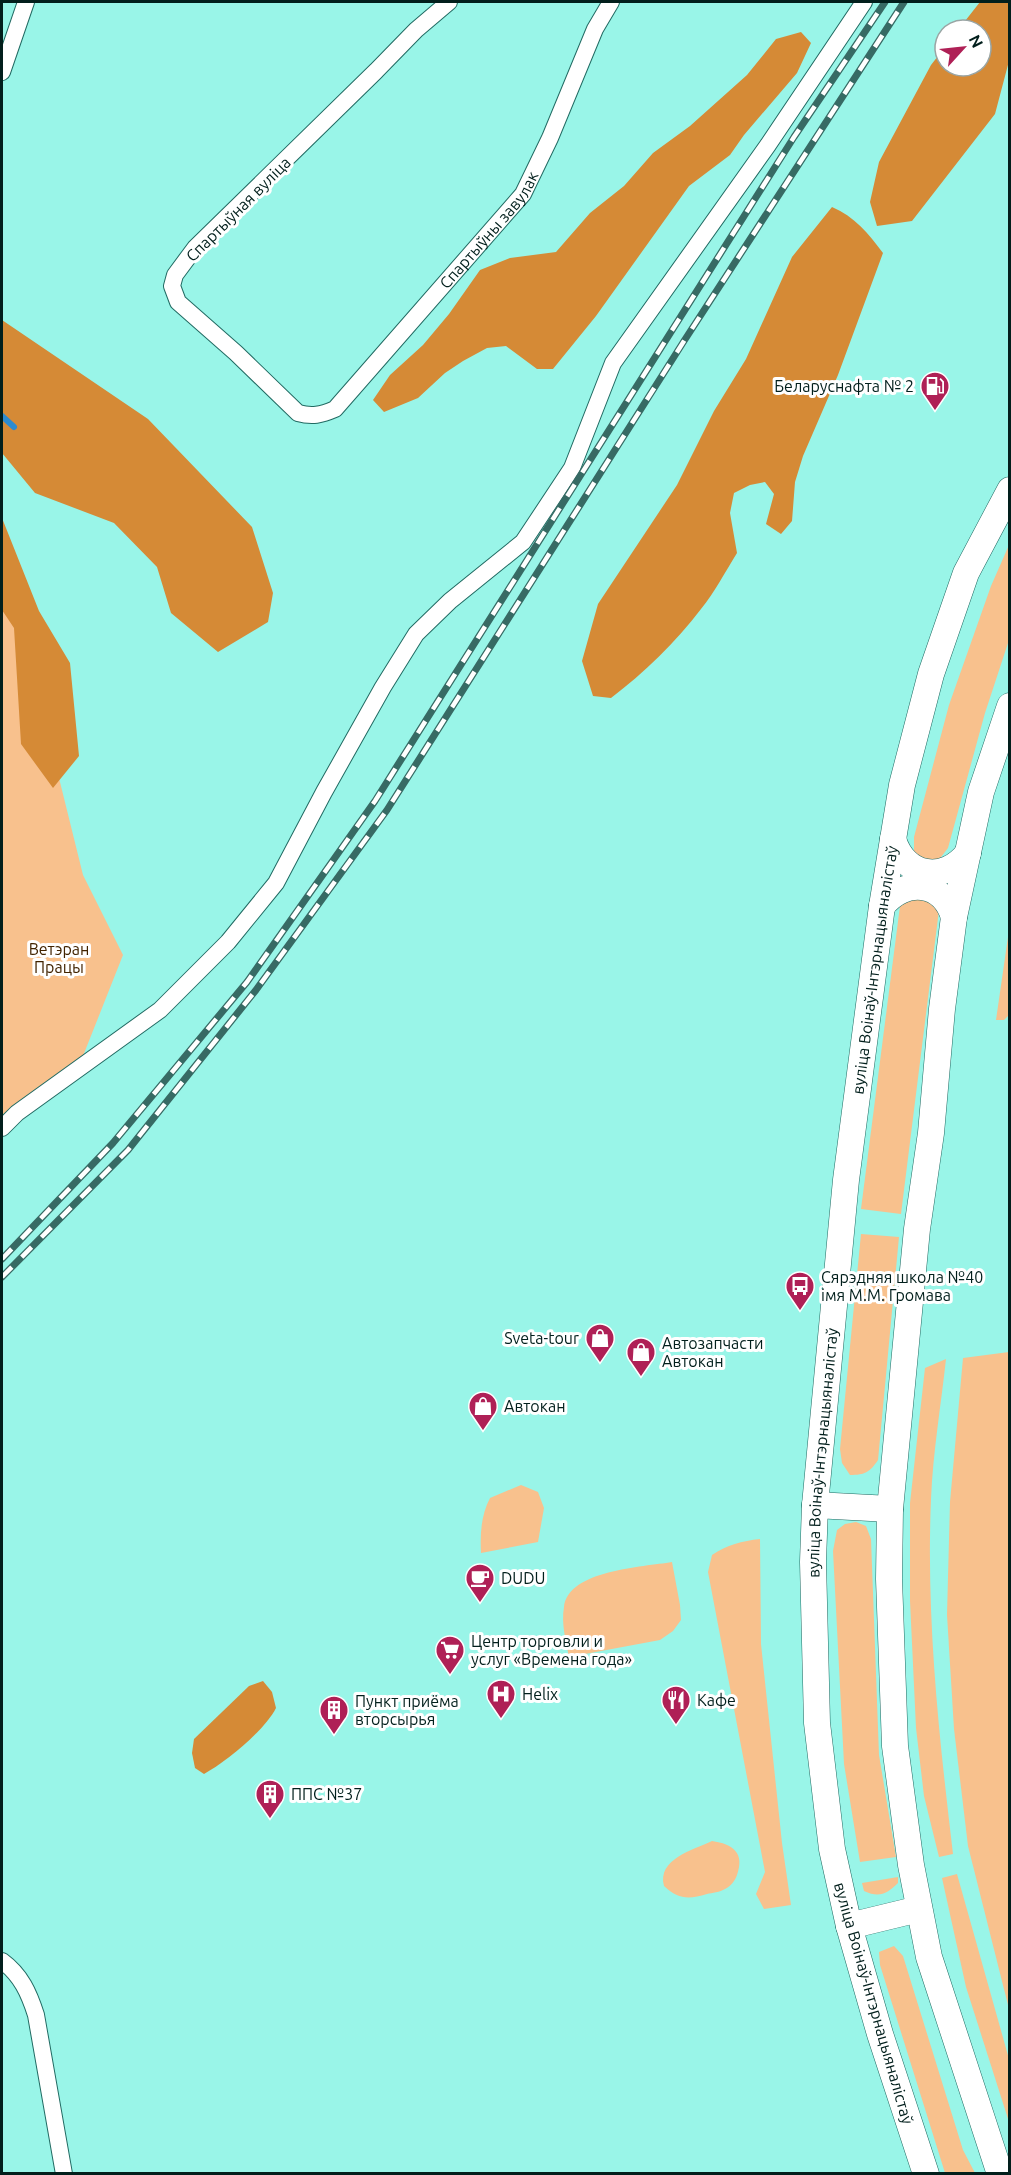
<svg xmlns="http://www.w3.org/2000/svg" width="1011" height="2175" viewBox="0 0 1011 2175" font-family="Ubuntu,sans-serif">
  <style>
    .green { fill: #f8c18d }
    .forest { fill: #d58a36 }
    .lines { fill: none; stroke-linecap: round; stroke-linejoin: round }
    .stream { stroke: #2d8bcf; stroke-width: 6 }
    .minor-casing { stroke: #216a62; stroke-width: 18 }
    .primary-casing { stroke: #216a62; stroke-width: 27 }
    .minor { stroke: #fff; stroke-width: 16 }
    .primary { stroke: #fff; stroke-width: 26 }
    .rail-casing { stroke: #376a64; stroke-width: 7 }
    .rail { stroke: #fff; stroke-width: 4.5; stroke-dasharray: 14; stroke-linecap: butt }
    .labels { text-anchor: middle; stroke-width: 6; stroke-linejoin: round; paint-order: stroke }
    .street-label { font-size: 16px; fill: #021f1c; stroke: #fff }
    .poi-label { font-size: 16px; fill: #021f1c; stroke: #fff; text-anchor: start }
    .park-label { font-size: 16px; fill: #412300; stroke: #fff }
  </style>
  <rect width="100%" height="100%" fill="#99f5e8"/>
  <g class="green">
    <path d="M1009 545V640L985 713 948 848 938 861 928 863 914 853V837L949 705 991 586Z"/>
    <path d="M8 597 60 782 83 875 123 955 83 1056 2 1115V599Z"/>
    <path d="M921 894 939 910 901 1214 861 1209 900 906Z"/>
    <path d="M1009 930V1015L1004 1020H996Z"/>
    <path d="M861 1234 899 1237 878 1460C870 1472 865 1475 850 1475L842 1463 840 1449Z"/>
    <path d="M1009 1352H1010L1009 2009 968 1846 954 1729 947 1615 950 1502 963 1358Z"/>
    <path d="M946 1359C941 1405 933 1452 931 1499 926 1618 939 1736 953 1854L939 1857 924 1796 916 1728 910 1601V1503L925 1368Z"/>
    <path d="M521 1485 538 1492 544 1508 538 1542 481 1553C480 1534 481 1515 490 1498Z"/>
    <path d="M856 1522 866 1526 871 1539 879 1755 896 1857 860 1862 844 1764 833 1551 837 1530 845 1524Z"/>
    <path d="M760 1539 761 1644 782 1843 791 1905 764 1909 756 1894 765 1872 708 1572 712 1555C727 1545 742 1541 760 1539Z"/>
    <path d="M672 1562 680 1605 681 1620 673 1631 660 1640 569 1657C566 1641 561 1624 564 1607 568 1570 643 1567 672 1562Z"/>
    <path d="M712 1841C733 1844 745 1853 737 1875 735 1881 730 1887 725 1889 720 1892 712 1893 707 1894 688 1900 678 1899 664 1886 657 1859 693 1850 712 1841Z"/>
    <path d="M957 1874 1009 2059V2122L966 1987 942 1878Z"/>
    <path d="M898 1877V1883C887 1894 879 1898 864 1891L862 1883Z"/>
    <path d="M894 1946 903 1956 963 2150 975 2173H945L880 1965 879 1952Z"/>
  </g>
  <g class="forest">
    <path d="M980 2H1009V61L995 114 912 221 877 226 870 202 879 162 931 65 945 47V66H981V30H958Z"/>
    <path d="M801 32 811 43 797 73 744 135 730 155 689 186 596 316 553 369H537L506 346 487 348 463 361 445 373 418 398 384 412 373 400 390 375 423 345 449 314 480 270 510 258 556 252 590 213 624 186 653 153 690 126 747 75 776 39Z"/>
    <path d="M832 207C855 217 868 233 883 253L838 375 803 456 795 482 792 521 781 534 766 524 774 494 765 482 750 485 734 493 730 513 737 553C725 572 715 592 701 609 676 642 644 673 611 698L593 696 582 661 598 604 677 485 714 411 746 359 792 257Z"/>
    <path d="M2 320 148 419 252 527 273 593 268 622 218 652 171 613 157 567 114 523 35 493 2 453Z"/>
    <path d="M2 518 39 611 70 663 79 756 53 788 21 744 14 628 2 610Z"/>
    <path d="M263 1681 272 1692 276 1708C265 1730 226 1762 204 1774L195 1768 192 1753 194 1739 249 1686Z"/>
  </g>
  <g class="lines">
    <path class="stream" d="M2 416 14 427"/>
    <g class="minor-casing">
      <g id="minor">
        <path id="s1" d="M449 2 416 30 376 71 195 248 175 275 172 286 178 302 236 353 298 413C312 417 321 415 335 409L523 194 550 138 595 29 611 2"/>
        <path d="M2 72 26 2"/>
        <path d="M2 1128 17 1113 160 1010 228 942 276 883 324 792 383 687 416 634 450 601 523 542 572 468 613 363 768 145 864 2"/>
        <path d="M2 1961C21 1975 29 1993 36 2015L64 2174"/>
      </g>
    </g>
    <g class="primary-casing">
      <g id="primary">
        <path d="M893 839C904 877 944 884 968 853"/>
        <path d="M882 906C905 877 943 881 954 917"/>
        <path d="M815 1505 890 1509"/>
        <path d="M849 1926 919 1909"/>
        <path id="s2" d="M926 2174 880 2034 849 1926 832 1849 817 1723 813 1562 815 1505 846 1180 882 906 902 785 931 674 966 573 1010 490"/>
        <path d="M1000 2174 929 1957 911 1865 895 1746 889 1579 890 1509 917 1229 931 1133 942 1009 954 917 981 792 1010 706"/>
      </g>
    </g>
    <use href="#minor" class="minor"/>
    <use href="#primary" class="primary"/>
    <g class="rail-casing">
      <g id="rail">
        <path d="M2 1259 113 1143 247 982 375 801 794 137 885 2"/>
        <path d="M2 1277 128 1150 256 990 387 810 684 341 904 2"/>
      </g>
    </g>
    <use href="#rail" class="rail"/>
  </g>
  <defs>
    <g id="fuel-pin" transform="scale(1.5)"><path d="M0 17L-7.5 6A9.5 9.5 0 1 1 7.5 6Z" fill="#af2056" stroke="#fff"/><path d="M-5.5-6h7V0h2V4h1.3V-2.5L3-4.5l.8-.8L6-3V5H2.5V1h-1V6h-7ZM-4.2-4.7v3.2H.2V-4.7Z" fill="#fff"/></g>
    <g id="bus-pin" transform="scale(1.5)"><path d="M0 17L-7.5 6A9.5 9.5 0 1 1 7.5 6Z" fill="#af2056" stroke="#fff"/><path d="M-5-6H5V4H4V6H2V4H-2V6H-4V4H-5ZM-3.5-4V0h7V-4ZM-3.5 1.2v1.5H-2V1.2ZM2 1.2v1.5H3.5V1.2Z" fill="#fff"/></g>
    <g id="shop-pin" transform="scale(1.5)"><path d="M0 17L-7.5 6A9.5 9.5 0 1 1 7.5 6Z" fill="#af2056" stroke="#fff"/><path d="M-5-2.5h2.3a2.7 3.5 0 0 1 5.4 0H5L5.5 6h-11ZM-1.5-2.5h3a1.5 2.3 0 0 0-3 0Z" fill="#fff"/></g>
    <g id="cafe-pin" transform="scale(1.5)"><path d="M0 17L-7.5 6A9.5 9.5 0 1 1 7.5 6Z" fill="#af2056" stroke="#fff"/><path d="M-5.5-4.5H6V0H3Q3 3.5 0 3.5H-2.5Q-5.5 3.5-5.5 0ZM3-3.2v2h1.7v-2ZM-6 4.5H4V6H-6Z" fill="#fff"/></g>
    <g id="supermarket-pin" transform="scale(1.5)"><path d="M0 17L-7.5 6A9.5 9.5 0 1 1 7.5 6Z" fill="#af2056" stroke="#fff"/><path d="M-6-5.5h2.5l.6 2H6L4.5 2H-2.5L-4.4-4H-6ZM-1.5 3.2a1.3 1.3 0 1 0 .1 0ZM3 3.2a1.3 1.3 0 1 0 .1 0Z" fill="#fff"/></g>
    <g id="hospital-pin" transform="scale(1.5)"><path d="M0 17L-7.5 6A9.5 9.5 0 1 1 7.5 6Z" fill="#af2056" stroke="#fff"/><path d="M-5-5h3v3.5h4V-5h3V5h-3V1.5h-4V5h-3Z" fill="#fff"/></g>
    <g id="restaurant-pin" transform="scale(1.5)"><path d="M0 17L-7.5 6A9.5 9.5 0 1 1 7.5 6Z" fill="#af2056" stroke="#fff"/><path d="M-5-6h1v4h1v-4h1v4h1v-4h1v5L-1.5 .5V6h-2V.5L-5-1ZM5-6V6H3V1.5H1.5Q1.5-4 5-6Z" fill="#fff"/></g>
    <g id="building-pin" transform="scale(1.5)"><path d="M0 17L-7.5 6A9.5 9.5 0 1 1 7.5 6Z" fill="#af2056" stroke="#fff"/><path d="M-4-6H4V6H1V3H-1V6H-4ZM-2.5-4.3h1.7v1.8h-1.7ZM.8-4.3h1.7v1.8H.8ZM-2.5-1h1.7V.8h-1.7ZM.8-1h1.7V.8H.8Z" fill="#fff"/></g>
  </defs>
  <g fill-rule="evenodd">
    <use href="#fuel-pin" x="935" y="386"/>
    <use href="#bus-pin" x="800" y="1286"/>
    <use href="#shop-pin" x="600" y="1338"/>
    <use href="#shop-pin" x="641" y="1352"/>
    <use href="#shop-pin" x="483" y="1406"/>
    <use href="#cafe-pin" x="480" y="1578"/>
    <use href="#supermarket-pin" x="450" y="1650"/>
    <use href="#hospital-pin" x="501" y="1694"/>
    <use href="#restaurant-pin" x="676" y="1700"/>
    <use href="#building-pin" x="334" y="1710"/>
    <use href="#building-pin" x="270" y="1794"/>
  </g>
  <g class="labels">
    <g class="street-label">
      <text transform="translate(238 209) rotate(-45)" y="6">Спартыўная вуліца</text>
      <text dy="6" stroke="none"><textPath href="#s1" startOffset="854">Спартыўны завулак</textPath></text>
      <text dy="6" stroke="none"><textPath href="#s2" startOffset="1222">вуліца Воінаў-Інтэрнацыяналістаў</textPath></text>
      <text dy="6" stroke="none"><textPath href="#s2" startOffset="736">вуліца Воінаў-Інтэрнацыяналістаў</textPath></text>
      <text transform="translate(874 2003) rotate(74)" y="6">вуліца Воінаў-Інтэрнацыяналістаў</text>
    </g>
    <g class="poi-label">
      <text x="914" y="392" text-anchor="end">Беларуснафта № 2</text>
      <text x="821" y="1283">Сярэдняя школа №40<tspan x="821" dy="18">імя М.М. Громава</tspan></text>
      <text x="579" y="1344" text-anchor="end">Sveta-tour</text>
      <text x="662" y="1349">Автозапчасти<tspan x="662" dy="18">Автокан</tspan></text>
      <text x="504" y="1412">Автокан</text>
      <text x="501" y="1584">DUDU</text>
      <text x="471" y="1647">Центр торговли и<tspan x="471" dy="18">услуг «Времена года»</tspan></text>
      <text x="522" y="1700">Helix</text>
      <text x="697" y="1706">Кафе</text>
      <text x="355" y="1707">Пункт приёма<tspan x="355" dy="18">вторсырья</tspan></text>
      <text x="291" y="1800">ППС №37</text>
    </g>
    <g class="park-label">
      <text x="59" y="955">Ветэран<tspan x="59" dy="18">Працы</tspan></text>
    </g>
  </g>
  <rect width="1011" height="2175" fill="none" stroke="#021f1c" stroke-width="6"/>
  <g transform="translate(963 48) rotate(63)"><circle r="28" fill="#ffffff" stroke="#9aa5a4" stroke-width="1.5"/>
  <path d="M0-4.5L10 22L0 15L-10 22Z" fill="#af2056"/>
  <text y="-9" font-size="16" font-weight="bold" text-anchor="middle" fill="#021f1c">N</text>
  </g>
</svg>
